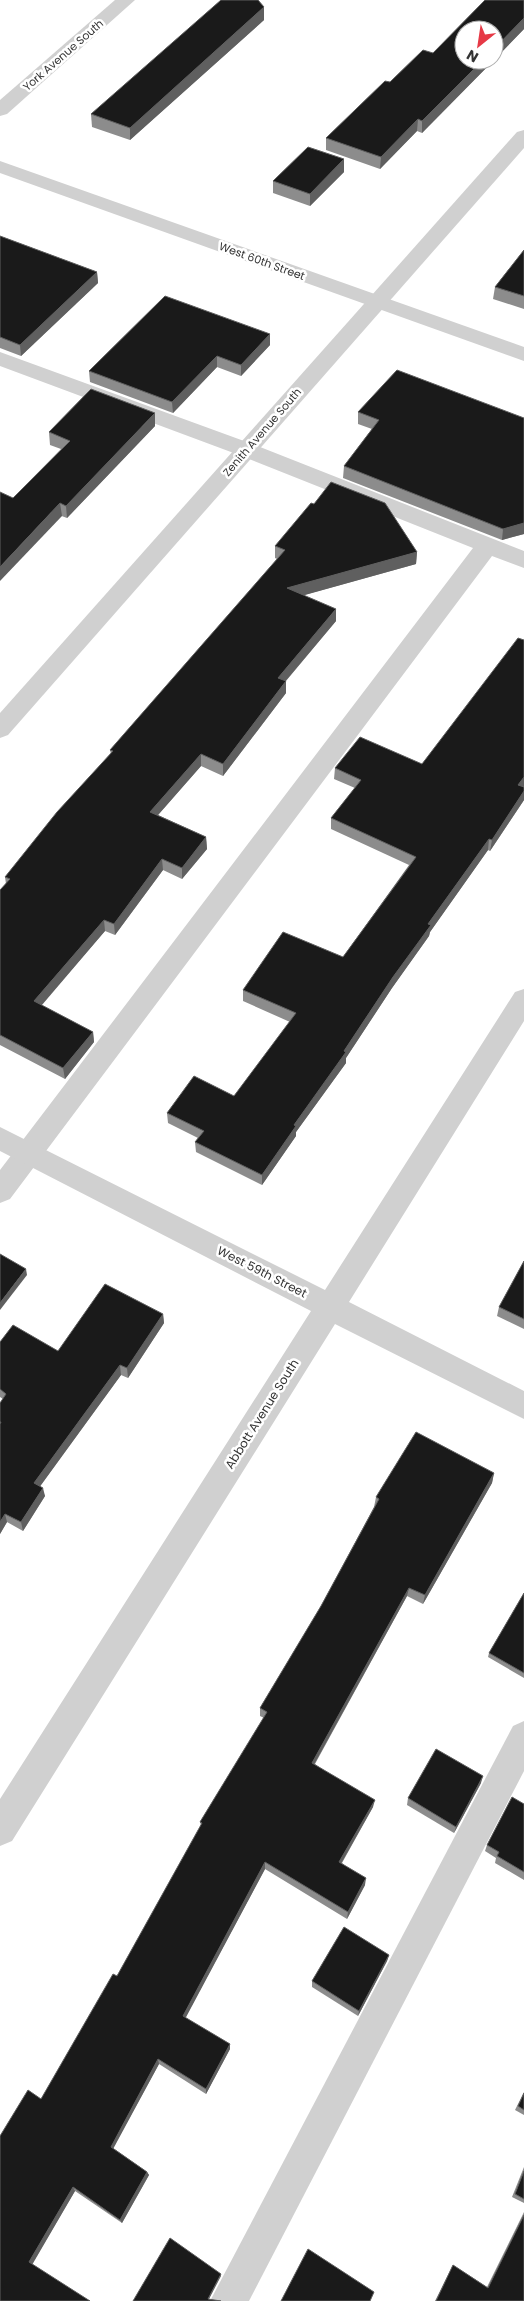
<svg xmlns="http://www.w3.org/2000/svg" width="524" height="2301" viewBox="0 0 524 2301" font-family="Poppins,sans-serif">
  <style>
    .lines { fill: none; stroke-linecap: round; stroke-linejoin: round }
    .service { fill: #d0d0d0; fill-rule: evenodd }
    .minor { fill: #d0d0d0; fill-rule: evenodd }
    .tertiary { fill: #d0d0d0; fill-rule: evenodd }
    .wall { fill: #8c8c8c }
    .shaded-wall { fill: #5f5f5f }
    .building { fill: #1a1a1a; stroke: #5f5f5f }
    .labels { text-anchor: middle; stroke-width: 5; stroke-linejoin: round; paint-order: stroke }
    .far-street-label { font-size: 11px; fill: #333; stroke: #fff }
    .street-label { font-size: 12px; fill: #333; stroke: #fff }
  </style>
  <rect width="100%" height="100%" fill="#fff"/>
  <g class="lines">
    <g class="service">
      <path d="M0 352 255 445 524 551V568L492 556 10 1199 0 1203V1170L473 548 239 455 0 366Z"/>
      <path d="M524 1721V1771L249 2301H210L513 1726Z"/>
    </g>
    <g class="minor">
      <path d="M115 0H135L7 114 0 116V100Z"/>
      <path d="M524 130V148L8 735 0 738V713L517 132Z"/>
      <path d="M524 989V1021L349 1302 524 1391V1419L335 1324 12 1841 0 1846V1799L311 1311 0 1151V1127L325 1290 515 992Z"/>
    </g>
    <path class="tertiary" d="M0 161 524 347V361L0 173Z"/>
  </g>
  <g class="wall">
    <path d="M524 0V29L494 60H464H494L422 133 417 131 380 169 326 150V138L390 82 433 53Z"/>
    <path d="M264 7V20L130 140 92 127 91 114Z"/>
    <path d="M344 159V172L310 206 273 193V181Z"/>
    <path d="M0 236 97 272 98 283 21 356 0 348Z"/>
    <path d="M524 250V309L493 299 495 287Z"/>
    <path d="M270 334V345L241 376 217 367 173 413 90 382 89 371Z"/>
    <path d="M358 412 524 418V534L502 540 343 478 344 466 372 429 358 424Z"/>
    <path d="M155 426 67 518 13 498 61 449 50 445 49 432Z"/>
    <path d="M275 546 417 552 416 564 304 595 336 621 286 681V693L223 776 201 766 158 815 206 837 207 849 182 879 163 870 115 935 105 931 41 1005 93 1032 94 1042 65 1079 0 1045V890L6 884 5 877 111 754 110 750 277 559 275 558Z"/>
    <path d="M524 640V786L523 787H524V800L490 851 488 850 430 932 429 936 392 988 346 1058V1063L296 1132V1136L262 1185 196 1152 195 1142 198 1138 168 1123 167 1113 234 1096 290 1022 243 1001V990L343 957 409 865 331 829V818L355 788 334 779 335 768 422 764Z"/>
    <path d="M524 1261V1329L497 1316 499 1307Z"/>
    <path d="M163 1314 164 1323 128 1378 121 1375 40 1486 45 1496 23 1531 7 1522 0 1534V1403L3 1399 0 1397V1342L58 1351Z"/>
    <path d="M494 1473 492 1483 423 1604 407 1596 315 1764 373 1807 342 1863 365 1885 347 1919 265 1869 185 2018 230 2044V2049L206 2094 159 2064 113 2148 147 2172 149 2175 122 2223 75 2191 32 2264 0 2301 41 2099 117 1976 201 1825 200 1822 264 1718 260 1716V1708L321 1606 374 1507 376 1497Z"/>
    <path d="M524 1593V1678L488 1657 489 1653Z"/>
    <path d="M481 1783 454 1833 407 1805 408 1798Z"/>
    <path d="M524 1804V1880L495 1863 496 1858 485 1851 487 1845Z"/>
    <path d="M389 1955 387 1961 358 2016 312 1987V1981Z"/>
    <path d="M524 2092V2115L515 2110Z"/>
    <path d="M524 2167V2203L512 2197Z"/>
    <path d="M524 2212V2301H435L453 2265 487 2287Z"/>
  </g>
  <g class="shaded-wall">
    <path d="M264 7V20L130 140V128Z"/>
    <path d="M524 18V29L494 60V49Z"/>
    <path d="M483 60H494L422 133V121Z"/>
    <path d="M418 119 417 131 380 169 381 157Z"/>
    <path d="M344 159V172L310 206V194Z"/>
    <path d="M97 272 98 283 21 356 20 345Z"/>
    <path d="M270 334V345L241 376V365Z"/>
    <path d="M217 356V367L173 413 172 402Z"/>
    <path d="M155 413V426L67 518 66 506Z"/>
    <path d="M60 503 62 516 0 581V567Z"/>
    <path d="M524 523V534L502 540 503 529Z"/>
    <path d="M417 552 416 564 287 600V588Z"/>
    <path d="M336 609V621L278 690V678Z"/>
    <path d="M286 681V693L223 776V764Z"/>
    <path d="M201 754V766L151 823 150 812Z"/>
    <path d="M524 777V786L516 796 518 785Z"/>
    <path d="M524 791V800L490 851 492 840Z"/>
    <path d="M206 837 207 849 182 879V868Z"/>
    <path d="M489 839 488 850 430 932 429 936 392 988 346 1058V1063L296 1132V1136L262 1185V1175L294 1125 344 1051 428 924Z"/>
    <path d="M162 859 163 870 115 935 114 924Z"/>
    <path d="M104 920 105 931 36 1012 34 1001Z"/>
    <path d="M93 1032 94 1042 65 1079 63 1068Z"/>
    <path d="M26 1269 27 1275 0 1310V1303Z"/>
    <path d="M163 1314 164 1323 128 1378 127 1368Z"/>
    <path d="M120 1365 121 1375 36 1492 34 1483Z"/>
    <path d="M494 1473 492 1483 423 1604 425 1595Z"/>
    <path d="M43 1488 45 1496 23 1531 21 1522Z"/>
    <path d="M5 1514 7 1522 0 1534V1522Z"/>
    <path d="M409 1588 407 1596 311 1770 312 1763Z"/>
    <path d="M483 1776 481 1783 454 1833 456 1827Z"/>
    <path d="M375 1800 373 1807 338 1869 339 1862Z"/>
    <path d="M265 1862V1869L184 2021 183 2016Z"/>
    <path d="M366 1878 365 1885 347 1919 348 1912Z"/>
    <path d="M389 1955 387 1961 358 2016 359 2011Z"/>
    <path d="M230 2044V2049L206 2094V2089Z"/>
    <path d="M158 2059 159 2064 112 2151 111 2147Z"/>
    <path d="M147 2172 149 2175 122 2223 120 2220Z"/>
    <path d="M73 2187 75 2191 32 2265 29 2262Z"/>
    <path d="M221 2274V2276L208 2301V2299Z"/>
  </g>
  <g class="building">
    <path d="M221 0H258L264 7 130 128 91 114Z"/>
    <path d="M485 0H524V18L494 49V30H464V60H483L422 121 418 119 381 157 326 138 385 81 390 82 423 50 433 53Z"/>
    <path d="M308 147 344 159 310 194 273 181Z"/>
    <path d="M0 236 97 272 20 345 0 337Z"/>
    <path d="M524 250V296L495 287Z"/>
    <path d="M165 296 270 334 241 365 217 356 172 402 89 371Z"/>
    <path d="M397 370 524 418V523L503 529 344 466 379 420 358 412Z"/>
    <path d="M91 389 155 413 66 506 60 503 0 567V492L13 498 70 441 49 432Z"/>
    <path d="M331 482 385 503 417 552 287 588 336 609 278 678 286 681 223 764 201 754 150 812 206 837 182 868 162 859 114 924 104 920 34 1001 93 1032 63 1068 0 1035V890L10 879 5 877 57 812 113 751 110 750 285 550 275 546 311 503 314 504Z"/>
    <path d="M518 638 524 640V777L518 785 524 787V791L492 840 489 839 428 924 431 925 393 977 344 1051 346 1052 294 1125 296 1126 262 1175 195 1142 204 1131 167 1113 194 1076 234 1096 296 1013 243 990 283 932 343 957 416 857 331 818 361 780 335 768 360 737 422 764Z"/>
    <path d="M0 1254 26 1269 0 1303Z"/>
    <path d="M524 1261V1319L499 1307Z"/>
    <path d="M105 1284 163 1314 127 1368 120 1365 34 1483 43 1488 21 1522 5 1514 0 1522V1424L1 1422H0V1403L6 1394 0 1389V1342L13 1325 58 1351Z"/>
    <path d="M416 1432 494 1473 425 1595 409 1588 312 1763 375 1800 339 1862 366 1878 348 1912 265 1862 183 2016 230 2044 206 2089 158 2059 111 2147 147 2172 120 2220 73 2187 29 2262 90 2301H0V2136L28 2090 41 2099 113 1974 117 1976 202 1823 200 1822 267 1712 260 1708 321 1606 379 1499 376 1497Z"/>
    <path d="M524 1593V1673L489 1653Z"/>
    <path d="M436 1749 483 1776 456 1827 408 1798Z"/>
    <path d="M512 1797 524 1804V1872L497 1856 499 1852 487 1845Z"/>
    <path d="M344 1927 389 1955 359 2011 312 1981Z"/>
    <path d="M524 2093V2110L518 2106Z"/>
    <path d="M524 2171V2199L515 2194Z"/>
    <path d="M524 2215V2301H436L453 2265 488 2288Z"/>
    <path d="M170 2238 221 2274 208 2299 221 2301H133Z"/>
    <path d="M308 2249 374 2292 370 2301H281Z"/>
  </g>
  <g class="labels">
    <g class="far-street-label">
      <text transform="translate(63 55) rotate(-41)" y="4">York Avenue South</text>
      <text transform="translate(262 261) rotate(20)" y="4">West 60th Street</text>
      <text transform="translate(262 432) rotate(-49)" y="4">Zenith Avenue South</text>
    </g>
    <g class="street-label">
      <text transform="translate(262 1272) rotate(27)" y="4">West 59th Street</text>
      <text transform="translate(262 1414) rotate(-58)" y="4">Abbott Avenue South</text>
    </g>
  </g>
  <g transform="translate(479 45) rotate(210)"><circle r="24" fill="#ffffff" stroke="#adadad"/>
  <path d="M0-4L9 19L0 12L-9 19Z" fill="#e63946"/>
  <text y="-8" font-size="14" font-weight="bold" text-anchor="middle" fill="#333333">N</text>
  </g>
</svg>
